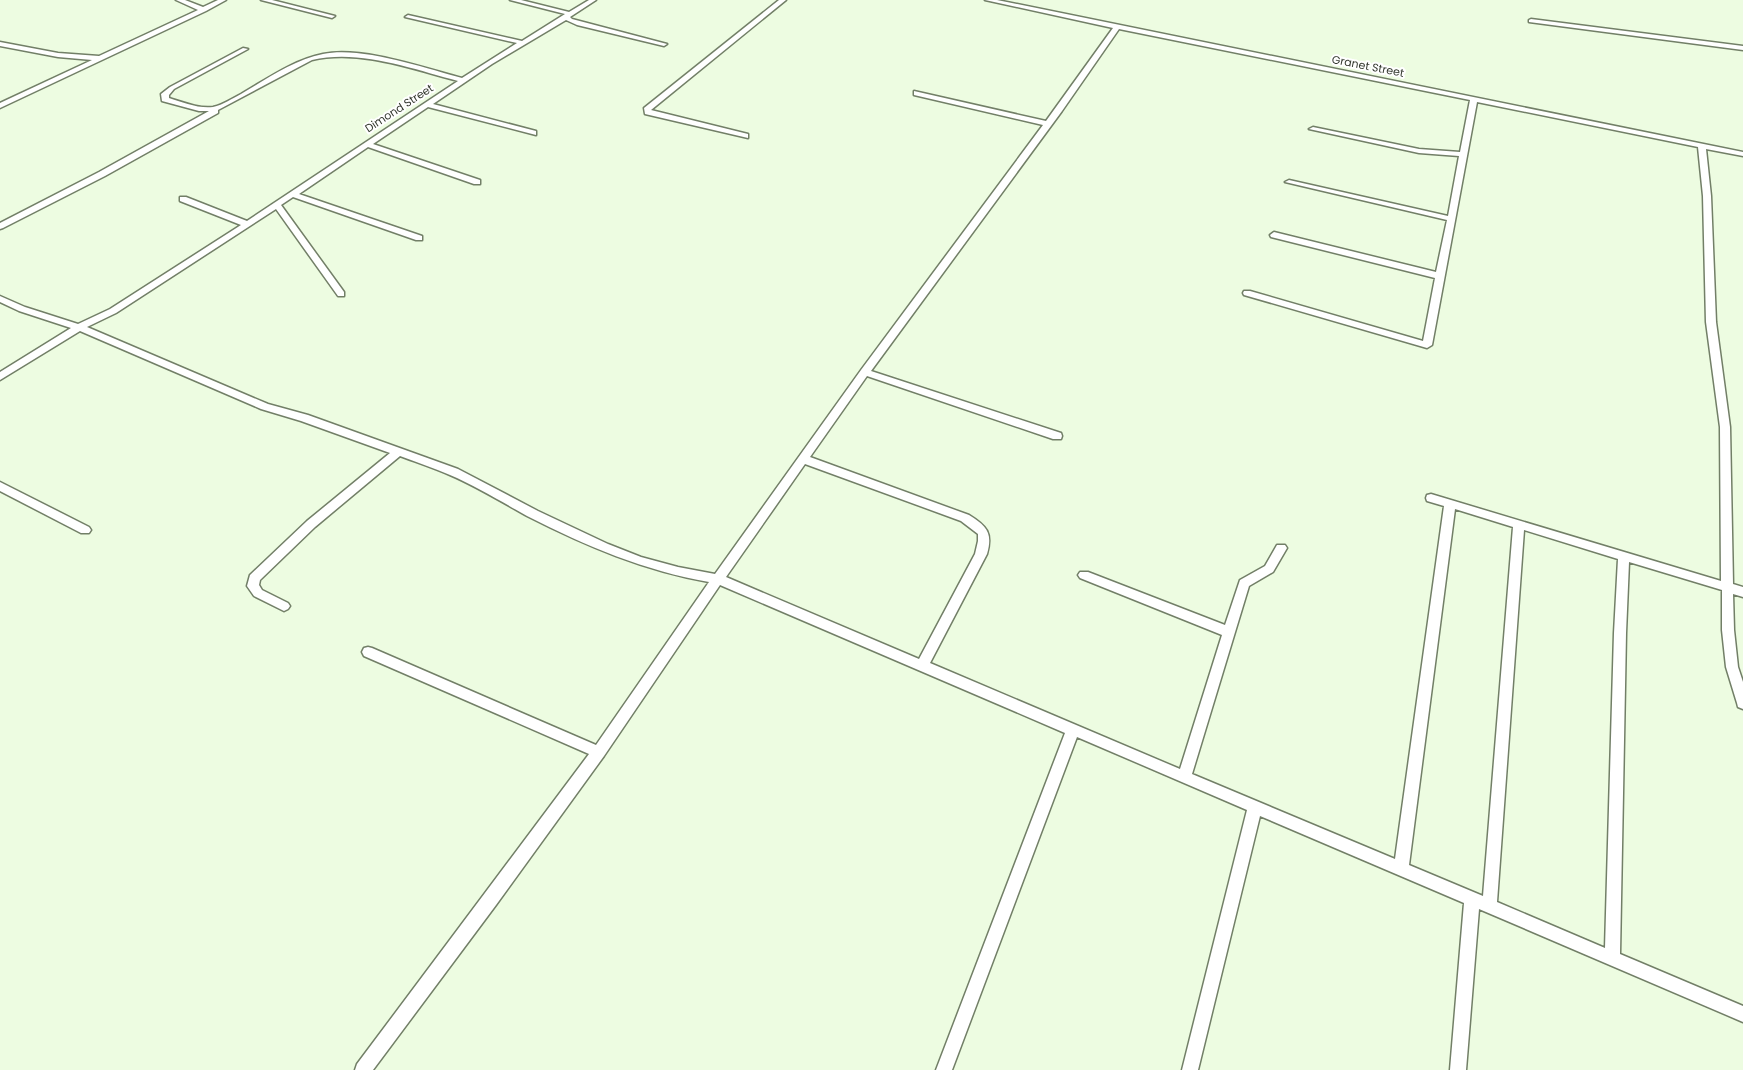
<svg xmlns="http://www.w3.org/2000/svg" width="1743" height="1070" viewBox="0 0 1743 1070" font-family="Poppins,sans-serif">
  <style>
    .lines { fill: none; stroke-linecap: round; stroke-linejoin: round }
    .street-casing { stroke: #727f67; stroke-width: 3 }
    .street { fill: #fff; fill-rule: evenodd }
    .labels { text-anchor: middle; stroke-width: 4; stroke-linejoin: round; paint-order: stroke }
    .far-street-label { font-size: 11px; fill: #32372d; stroke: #fff }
  </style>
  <rect width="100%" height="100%" fill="#edfce1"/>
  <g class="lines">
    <g class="street-casing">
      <g id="street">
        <path d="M176 0H185L203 7 218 0H226L206 11 0 108V103L92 60 58 57 0 46V42L58 53 99 56 198 10Z"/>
        <path d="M261 0H272L335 16 332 18Z"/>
        <path d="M510 0H521L569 12 589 0H596L570 17 572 19 667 44 664 46 577 25 566 20 492 64 433 104 536 131V135L428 107 373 144 480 180V184H474L368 147 299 194 422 236V240H416L293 197 281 205 344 292V296H338L276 209 116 313 87 327 268 404 308 415 458 469 538 511 608 544 641 557 678 567 715 574 861 370 1043 125 914 95V91L1046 121 1113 28 985 0H997L1743 152V156L1706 149 1711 196 1716 322 1730 427 1733 584 1743 587V597L1733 594 1734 630 1738 667 1743 682V709L1738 707 1737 703 1726 667 1722 630V590L1629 562 1626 633 1620 954 1743 1006V1022L1479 909 1466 1070H1450L1464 903 1260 816 1198 1070H1182L1247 810 1077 737 952 1070H936L1065 733 720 585 604 756 496 905 373 1070H355L357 1064 589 754 364 656 362 652 364 648 368 647 372 648 596 745 709 582C645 571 586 546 527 516 502 502 476 486 450 475 434 468 416 462 400 456L315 527 260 580 259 585 262 590 288 603 290 606 288 609 284 611 254 596 247 586 250 575 307 521 390 453 301 421 261 409 80 331 0 380V372L71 328 19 311 0 302V296L25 307 78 324 110 309 241 225 180 201V197H186L247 221 458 81C412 69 360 49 312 60L218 110V113L105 176 3 228 0 229V223L99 172 209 111H199L162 101 161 94 170 87 243 48 248 49 174 89 169 95V98C182 102 199 109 213 107 223 105 233 98 241 94 267 79 293 60 323 54 362 46 424 68 462 78L517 43 405 17 408 15 522 41 565 14ZM1119 29 1470 100 1460 152 1419 149 1313 127 1309 129 1419 153 1459 156 1448 216 1289 180 1285 182 1447 220 1436 272 1274 232 1270 235 1271 237 1435 278 1423 341 1250 291H1244L1243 293 1244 295 1427 348 1432 345 1477 102 1698 147 1703 196 1706 322 1720 427 1721 581 1431 494 1427 495 1426 498 1427 501 1444 506 1395 859 1192 774 1249 586 1273 572 1287 548 1285 545H1277L1265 566 1240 580 1225 625 1088 572H1080L1078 575 1080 578 1222 635 1180 769 930 663 987 554C993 533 987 526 969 515L810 457 867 376 1053 439H1061L1062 436 1061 433 871 371 1062 111ZM805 464 961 521 978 534V541L975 554 919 659 726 577ZM1455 509 1513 527 1483 896 1409 865ZM1524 530 1618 559 1614 633 1605 948 1497 902Z"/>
        <path d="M779 0H786L651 110 748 134V138L645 114 644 108Z"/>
        <path d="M1531 19 1743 46V50L1529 22V20Z"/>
        <path d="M0 482 89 527 91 530 89 533H81L0 491Z"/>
      </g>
    </g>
    <use href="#street" class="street"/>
  </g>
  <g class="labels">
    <g class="far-street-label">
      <text transform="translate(1368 66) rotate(11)" y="4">Granet Street</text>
      <text transform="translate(399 108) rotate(-33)" y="4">Dimond Street</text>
    </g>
  </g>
</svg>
